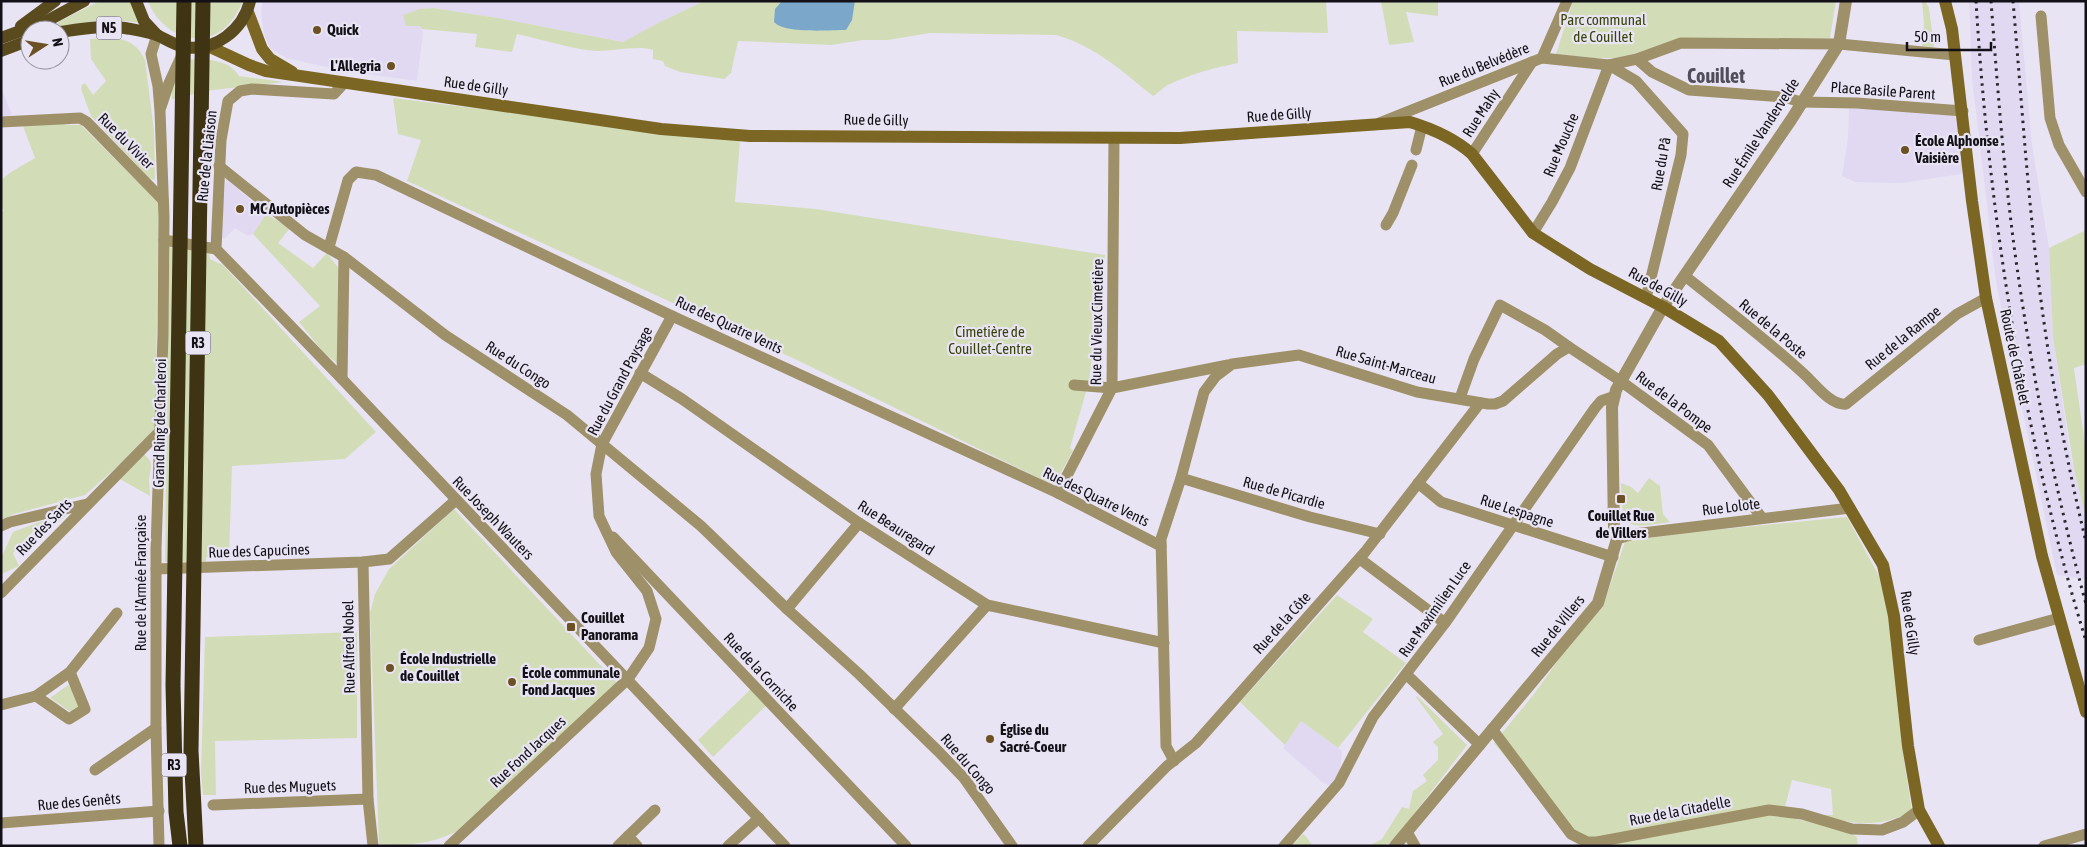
<svg xmlns="http://www.w3.org/2000/svg" width="2087" height="847" viewBox="0 0 2087 847" font-family="'Asap Condensed',sans-serif">
  <style>
    .built { fill: #e0d9f1 }
    .green { fill: #d2ddb8 }
    .water { fill: #7ba8ca }
    .lines { fill: none; stroke-linecap: round; stroke-linejoin: round }
    .minor { stroke: #9e9068; stroke-width: 11 }
    .tertiary { stroke: #9e9068; stroke-width: 12 }
    .secondary { stroke: #7b6624; stroke-width: 12 }
    .primary { stroke: #594b1d; stroke-width: 12 }
    .motorway { stroke: #3e3312; stroke-width: 15 }
    .rail { stroke: #29272e; stroke-width: 3; stroke-dasharray: 2.5 5; stroke-linecap: butt }
    .poi-dot { fill: #6c5123; stroke: #e9e4f4; stroke-width: 2 }
    .labels { text-anchor: middle; stroke-width: 4.5; stroke-linejoin: round; paint-order: stroke }
    .shield { fill: #e9e4f4; stroke: #535059; stroke-width: 1 }
    .shield-label { font-size: 14px; font-weight: bold; fill: #131117 }
    .park-label { font-size: 15px; fill: #384308; stroke: #e9e4f4 }
    .poi-label { font-size: 15px; font-weight: bold; fill: #131117; stroke: #e9e4f4; text-anchor: start }
    .street-label { font-size: 15px; fill: #131117; stroke: #e9e4f4 }
    .district-label { font-size: 20px; font-weight: bold; fill: #514d5a; stroke: #e9e4f4 }
  </style>
  <rect width="100%" height="100%" fill="#e9e4f4"/>
  <g class="built">
    <path d="M263 1H704L658 23 624 42 498 18 433 8 413 25 420 26 423 33 417 81 344 71 286 58 270 48 264 34 261 11Z"/>
    <path d="M1969 1H2019L2032 145 2049 248 2053 337 2070 453 2086 519V579L2057 575 1996 282 1972 78Z"/>
    <path d="M1 87 12 115 1 117Z"/>
    <path d="M1857 103 1953 111 1958 116 1965 161 1961 174 1903 183 1855 182 1842 176 1848 138 1849 108Z"/>
    <path d="M226 178 266 214 253 234 248 236 235 228 224 239 220 235Z"/>
    <path d="M1301 721 1342 751 1340 770 1330 786 1321 781 1283 748Z"/>
  </g>
  <g class="green">
    <path d="M100 1H130L139 23C111 18 84 21 56 29L53 27 60 21Z"/>
    <path d="M148 1H243C238 11 234 19 226 27 198 52 159 32 148 1Z"/>
    <path d="M704 1H1326L1328 33 1237 31 1238 63C1214 68 1190 74 1168 85 1163 87 1159 93 1153 96 1122 71 1095 46 1056 35L930 33 888 40H863L831 45 738 41 731 73 724 79 680 72 665 66 663 61 653 59V50C639 45 614 51 598 51 574 50 541 39 517 34L512 52 475 47 477 34 422 29 420 26H406L403 15 420 9 433 8 498 18 623 42 658 23Z"/>
    <path d="M1381 1H1438V16L1406 12 1414 42 1389 45Z"/>
    <path d="M1573 1H1836L1830 38 1678 40 1650 50 1615 58H1593L1556 54Z"/>
    <path d="M1922 1H1925L1929 8 1934 47 1922 46 1924 24Z"/>
    <path d="M112 37C130 41 137 44 145 60L154 131 155 180 149 178 91 116 81 89 82 85 85 83 93 95 106 81 91 59 90 39Z"/>
    <path d="M196 59C213 60 230 61 239 76L284 82 213 90 172 99V68L187 60Z"/>
    <path d="M393 98 740 141 735 202 816 209 1105 255 1089 381 1070 448 1073 451 1055 483 1051 484 797 360 407 181 421 140 398 134Z"/>
    <path d="M62 123 67 125H81L159 203 155 428 119 465 85 495 14 514 1 520V214L4 210 1 207V180L11 172 35 158 23 126Z"/>
    <path d="M266 214 290 228 278 243 313 268 327 253 340 270 337 363 324 353 299 322 320 306 253 234Z"/>
    <path d="M2086 230V364L2074 368 2086 451V519L2074 469 2053 337 2049 248Z"/>
    <path d="M169 247 209 253 210 259 223 265 376 432 345 459 232 466 229 558 211 559 206 557V562H165Z"/>
    <path d="M144 454C155 463 150 468 149 480 149 485 150 491 150 496L118 478Z"/>
    <path d="M1649 478 1660 486 1663 514 1670 522C1625 529 1622 530 1621 483L1631 487 1638 493Z"/>
    <path d="M454 509 617 683 461 829C436 843 407 847 379 844L370 613 375 594 389 569Z"/>
    <path d="M63 513 66 516 48 531 36 528 13 553 19 566 1 574V558L13 532Z"/>
    <path d="M1847 517 1880 578 1891 629 1904 760 1912 812C1875 828 1857 825 1819 815H1833L1831 789 1792 780 1785 807 1796 819 1842 828 1857 837 1858 846H1578L1494 743 1534 694 1562 655 1603 606 1625 542 1683 533Z"/>
    <path d="M1337 595 1373 619 1363 632 1406 663 1338 748 1301 721 1285 745 1240 702Z"/>
    <path d="M357 632V738L215 741 216 795H203L201 774 205 637Z"/>
    <path d="M68 685 75 693 82 708 71 712 50 698Z"/>
    <path d="M753 687 768 704 713 757 698 740Z"/>
    <path d="M1417 696 1467 745 1394 840 1385 846H1369L1382 839 1402 807 1409 809 1413 791 1427 781 1423 775 1438 760V747L1433 742 1443 734 1416 697Z"/>
    <path d="M1304 834 1313 846H1292L1302 835Z"/>
  </g>
  <path class="water" d="M782 1H855L852 20 846 30C829 30 785 34 774 22L775 9Z"/>
  <g class="lines">
    <g class="minor">
      <path d="M2041 16 2050 118 2059 145 2086 192"/>
      <path d="M157 35 151 54 158 86 160 111 164 217 163 335 156 549V728L159 846"/>
      <path d="M1542 58 1567 1"/>
      <path d="M1637 59 1652 72 1689 90 1784 97 1801 102 1857 103 1963 111"/>
      <path d="M1609 65 1636 81 1683 134 1681 155 1646 298"/>
      <path d="M161 107 169 83 181 57"/>
      <path d="M1 122 80 118 87 122 163 200"/>
      <path d="M1379 123 1542 58 1609 65 1637 59 1681 43 1839 44 1955 55"/>
      <path d="M1416 150 1422 126"/>
      <path d="M1472 154 1532 62"/>
      <path d="M219 166 305 235 344 257 445 335 567 415 701 526 787 609 859 674 938 751 964 778 1012 846"/>
      <path d="M1386 225 1393 213 1412 165"/>
      <path d="M1533 233 1552 202 1570 168 1609 65"/>
      <path d="M164 240 216 249 342 379 785 846"/>
      <path d="M329 247 348 180 356 172 376 175 672 316 1058 493 1161 546"/>
      <path d="M216 249 221 140 228 101 240 91 252 89 334 94 344 83"/>
      <path d="M1685 276C1725 308 1766 339 1804 374 1815 384 1831 406 1846 404L1957 314 1986 298"/>
      <path d="M640 373 682 399 859 523 987 605 1164 643"/>
      <path d="M342 379 344 257"/>
      <path d="M1074 385 1112 388 1228 365"/>
      <path d="M1460 398 1474 359 1500 305 1545 330 1569 347"/>
      <path d="M1181 478 1310 517 1380 534"/>
      <path d="M1418 483 1441 502 1613 557"/>
      <path d="M1058 493 1112 388 1114 139"/>
      <path d="M1 526 10 522 87 504"/>
      <path d="M613 537 906 846"/>
      <path d="M1617 539 1634 534 1850 508"/>
      <path d="M1360 559 1445 623"/>
      <path d="M363 562 368 799 373 846"/>
      <path d="M156 569 363 562 389 559 456 500"/>
      <path d="M1 593 159 432"/>
      <path d="M787 609 859 523"/>
      <path d="M1979 640 2059 618"/>
      <path d="M1407 675 1480 745"/>
      <path d="M36 696 69 719 85 709 70 672"/>
      <path d="M1 705 36 696 70 672 117 613"/>
      <path d="M894 709 987 605"/>
      <path d="M1492 729 1571 834 1587 842H1597L1769 810 1802 814 1852 829 1882 830 1903 822 1919 810"/>
      <path d="M1174 761 1166 746 1161 539 1181 478 1204 392 1216 376 1232 364 1299 355 1417 392 1488 404H1495L1503 401 1557 354 1569 347 1622 382 1708 445 1762 518"/>
      <path d="M95 770 156 728"/>
      <path d="M213 805 368 799"/>
      <path d="M1 823 159 811"/>
      <path d="M1407 832 1415 846"/>
      <path d="M628 836 637 846"/>
      <path d="M449 846 628 679 649 648 656 619 647 591 616 552 599 516 596 474 602 444 672 316"/>
      <path d="M618 846 655 810"/>
      <path d="M728 846 759 818"/>
      <path d="M1088 846 1167 766 1196 743 1365 552 1480 403"/>
      <path d="M1284 846 1339 783 1373 717 1445 623 1595 408 1601 401 1615 396"/>
      <path d="M2044 846 2086 834"/>
    </g>
    <path class="tertiary" d="M1395 846 1598 603 1617 539 1614 528 1612 407 1616 390 1663 307 1791 120 1839 44 1846 1"/>
    <g class="secondary">
      <path d="M1945 1 1952 29 1955 55 1972 201 1986 298 2042 556 2086 712"/>
      <path d="M248 12 262 49 270 59 292 72"/>
      <path d="M208 46 249 65 266 71 661 129 750 136 1180 138 1410 122C1433 129 1454 138 1472 154L1533 233 1590 269 1663 307 1719 341 1768 395 1839 490 1883 565 1894 616 1908 746 1919 810 1939 846"/>
    </g>
    <g class="primary">
      <path d="M136 1 144 21 157 35"/>
      <path d="M21 26 55 1"/>
      <path d="M60 32C81 29 104 25 125 28 136 30 150 32 159 36 167 40 175 45 184 47 215 52 243 30 250 1"/>
      <path d="M1 38 45 22 84 1"/>
      <path d="M1 51 30 40"/>
    </g>
    <g class="motorway">
      <path d="M180 846 176 812 173 685 184 1"/>
      <path d="M196 846 191 751 203 1"/>
    </g>
    <g class="rail">
      <path d="M1976 1C1989 214 2023 437 2086 641"/>
      <path d="M1991 1C1998 94 2005 188 2019 281 2035 390 2057 497 2086 604"/>
      <path d="M2013 1C2021 93 2027 186 2038 277 2049 367 2065 455 2086 542"/>
    </g>
  </g>
  <g class="poi-dot">
    <circle cx="317" cy="30" r="5"/>
    <circle cx="391" cy="66" r="5"/>
    <circle cx="1905" cy="150" r="5"/>
    <circle cx="240" cy="209" r="5"/>
    <rect x="1616" y="494" width="10" height="10" rx="2.5"/>
    <rect x="566" y="622" width="10" height="10" rx="2.5"/>
    <circle cx="390" cy="668" r="5"/>
    <circle cx="512" cy="682" r="5"/>
    <circle cx="990" cy="739" r="5"/>
  </g>
  <g class="labels">
    <g class="shield">
      <rect x="96.5" y="16.5" width="25" height="23" rx="4"/>
      <rect x="185.5" y="331.5" width="25" height="23" rx="4"/>
      <rect x="161.5" y="753.5" width="25" height="23" rx="4"/>
    </g>
    <g class="shield-label">
      <text x="109" y="33">N5</text>
      <text x="198" y="348">R3</text>
      <text x="174" y="770">R3</text>
    </g>
    <g class="park-label">
      <text x="1603" y="25">Parc communal<tspan x="1603" dy="17">de Couillet</tspan></text>
      <text x="990" y="337">Cimetière de<tspan x="990" dy="17">Couillet-Centre</tspan></text>
    </g>
    <g class="poi-label">
      <text x="327" y="35">Quick</text>
      <text x="381" y="71" text-anchor="end">L'Allegria</text>
      <text x="1915" y="146">École Alphonse<tspan x="1915" dy="17">Vaisière</tspan></text>
      <text x="250" y="214">MC Autopièces</text>
      <text x="1621" y="521" text-anchor="middle">Couillet Rue<tspan x="1621" dy="17">de Villers</tspan></text>
      <text x="581" y="623">Couillet<tspan x="581" dy="17">Panorama</tspan></text>
      <text x="400" y="664">École Industrielle<tspan x="400" dy="17">de Couillet</tspan></text>
      <text x="522" y="678">École communale<tspan x="522" dy="17">Fond Jacques</tspan></text>
      <text x="1000" y="735">Église du<tspan x="1000" dy="17">Sacré-Coeur</tspan></text>
    </g>
    <g class="street-label">
      <text transform="translate(1484 65) rotate(-22)" y="5">Rue du Belvédère</text>
      <text transform="translate(476 86) rotate(8)" y="5">Rue de Gilly</text>
      <text transform="translate(1883 91) rotate(4)" y="5">Place Basile Parent</text>
      <text transform="translate(1481 113) rotate(-57)" y="5">Rue Mahy</text>
      <text transform="translate(1279 115) rotate(-4)" y="5">Rue de Gilly</text>
      <text transform="translate(876 120) rotate(1)" y="5">Rue de Gilly</text>
      <text transform="translate(1761 133) rotate(-57)" y="5">Rue Émile Vandervelde</text>
      <text transform="translate(126 141) rotate(45)" y="5">Rue du Vivier</text>
      <text transform="translate(1561 145) rotate(-67)" y="5">Rue Mouche</text>
      <text transform="translate(207 156) rotate(-84)" y="5">Rue de la Liaison</text>
      <text transform="translate(1661 164) rotate(-80)" y="5">Rue du Pâ</text>
      <text transform="translate(1658 287) rotate(29)" y="5">Rue de Gilly</text>
      <text transform="translate(1097 322) rotate(-89)" y="5">Rue du Vieux Cimetière</text>
      <text transform="translate(729 325) rotate(25)" y="5">Rue des Quatre Vents</text>
      <text transform="translate(1773 329) rotate(40)" y="5">Rue de la Poste</text>
      <text transform="translate(1903 338) rotate(-39)" y="5">Rue de la Rampe</text>
      <text transform="translate(2015 357) rotate(78)" y="5">Route de Châtelet</text>
      <text transform="translate(518 365) rotate(33)" y="5">Rue du Congo</text>
      <text transform="translate(1386 365) rotate(16)" y="5">Rue Saint-Marceau</text>
      <text transform="translate(620 381) rotate(-62)" y="5">Rue du Grand Paysage</text>
      <text transform="translate(1674 402) rotate(37)" y="5">Rue de la Pompe</text>
      <text transform="translate(160 423) rotate(-89)" y="5">Grand Ring de Charleroi</text>
      <text transform="translate(1284 493) rotate(16)" y="5">Rue de Picardie</text>
      <text transform="translate(1096 497) rotate(26)" y="5">Rue des Quatre Vents</text>
      <text transform="translate(1731 507) rotate(-7)" y="5">Rue Lolote</text>
      <text transform="translate(1517 511) rotate(18)" y="5">Rue Lespagne</text>
      <text transform="translate(493 518) rotate(46)" y="5">Rue Joseph Wauters</text>
      <text transform="translate(44 527) rotate(-46)" y="5">Rue des Sarts</text>
      <text transform="translate(896 528) rotate(33)" y="5">Rue Beauregard</text>
      <text transform="translate(259 551) rotate(-2)" y="5">Rue des Capucines</text>
      <text transform="translate(141 583) rotate(-90)" y="5">Rue de l'Armée Française</text>
      <text transform="translate(1435 609) rotate(-55)" y="5">Rue Maximilien Luce</text>
      <text transform="translate(1282 623) rotate(-48)" y="5">Rue de la Côte</text>
      <text transform="translate(1910 623) rotate(82)" y="5">Rue de Gilly</text>
      <text transform="translate(1558 626) rotate(-51)" y="5">Rue de Villers</text>
      <text transform="translate(349 647) rotate(-91)" y="5">Rue Alfred Nobel</text>
      <text transform="translate(761 672) rotate(47)" y="5">Rue de la Corniche</text>
      <text transform="translate(528 752) rotate(-43)" y="5">Rue Fond Jacques</text>
      <text transform="translate(968 764) rotate(49)" y="5">Rue du Congo</text>
      <text transform="translate(290 787) rotate(-2)" y="5">Rue des Muguets</text>
      <text transform="translate(79 802) rotate(-5)" y="5">Rue des Genêts</text>
      <text transform="translate(1680 811) rotate(-11)" y="5">Rue de la Citadelle</text>
    </g>
    <g class="district-label">
      <text x="1716" y="83">Couillet</text>
    </g>
  </g>
  <rect width="2087" height="847" fill="none" stroke="#131117" stroke-width="5"/>
  <g transform="translate(45 45) rotate(78)"><circle r="24" fill="#e9e4f4" stroke="#93909c"/>
  <path d="M0-4L9 19L0 12L-9 19Z" fill="#6c5123"/>
  <text y="-8" font-size="14" font-weight="bold" text-anchor="middle" fill="#131117">N</text>
  </g>
  <path d="M1907 42v8h84v-8" fill="none" stroke="#131117" stroke-width="2.5"/>
  <text x="1914" y="42" font-size="15" fill="#131117" stroke="#e9e4f4" stroke-width="4" paint-order="stroke">50 m</text>
</svg>
